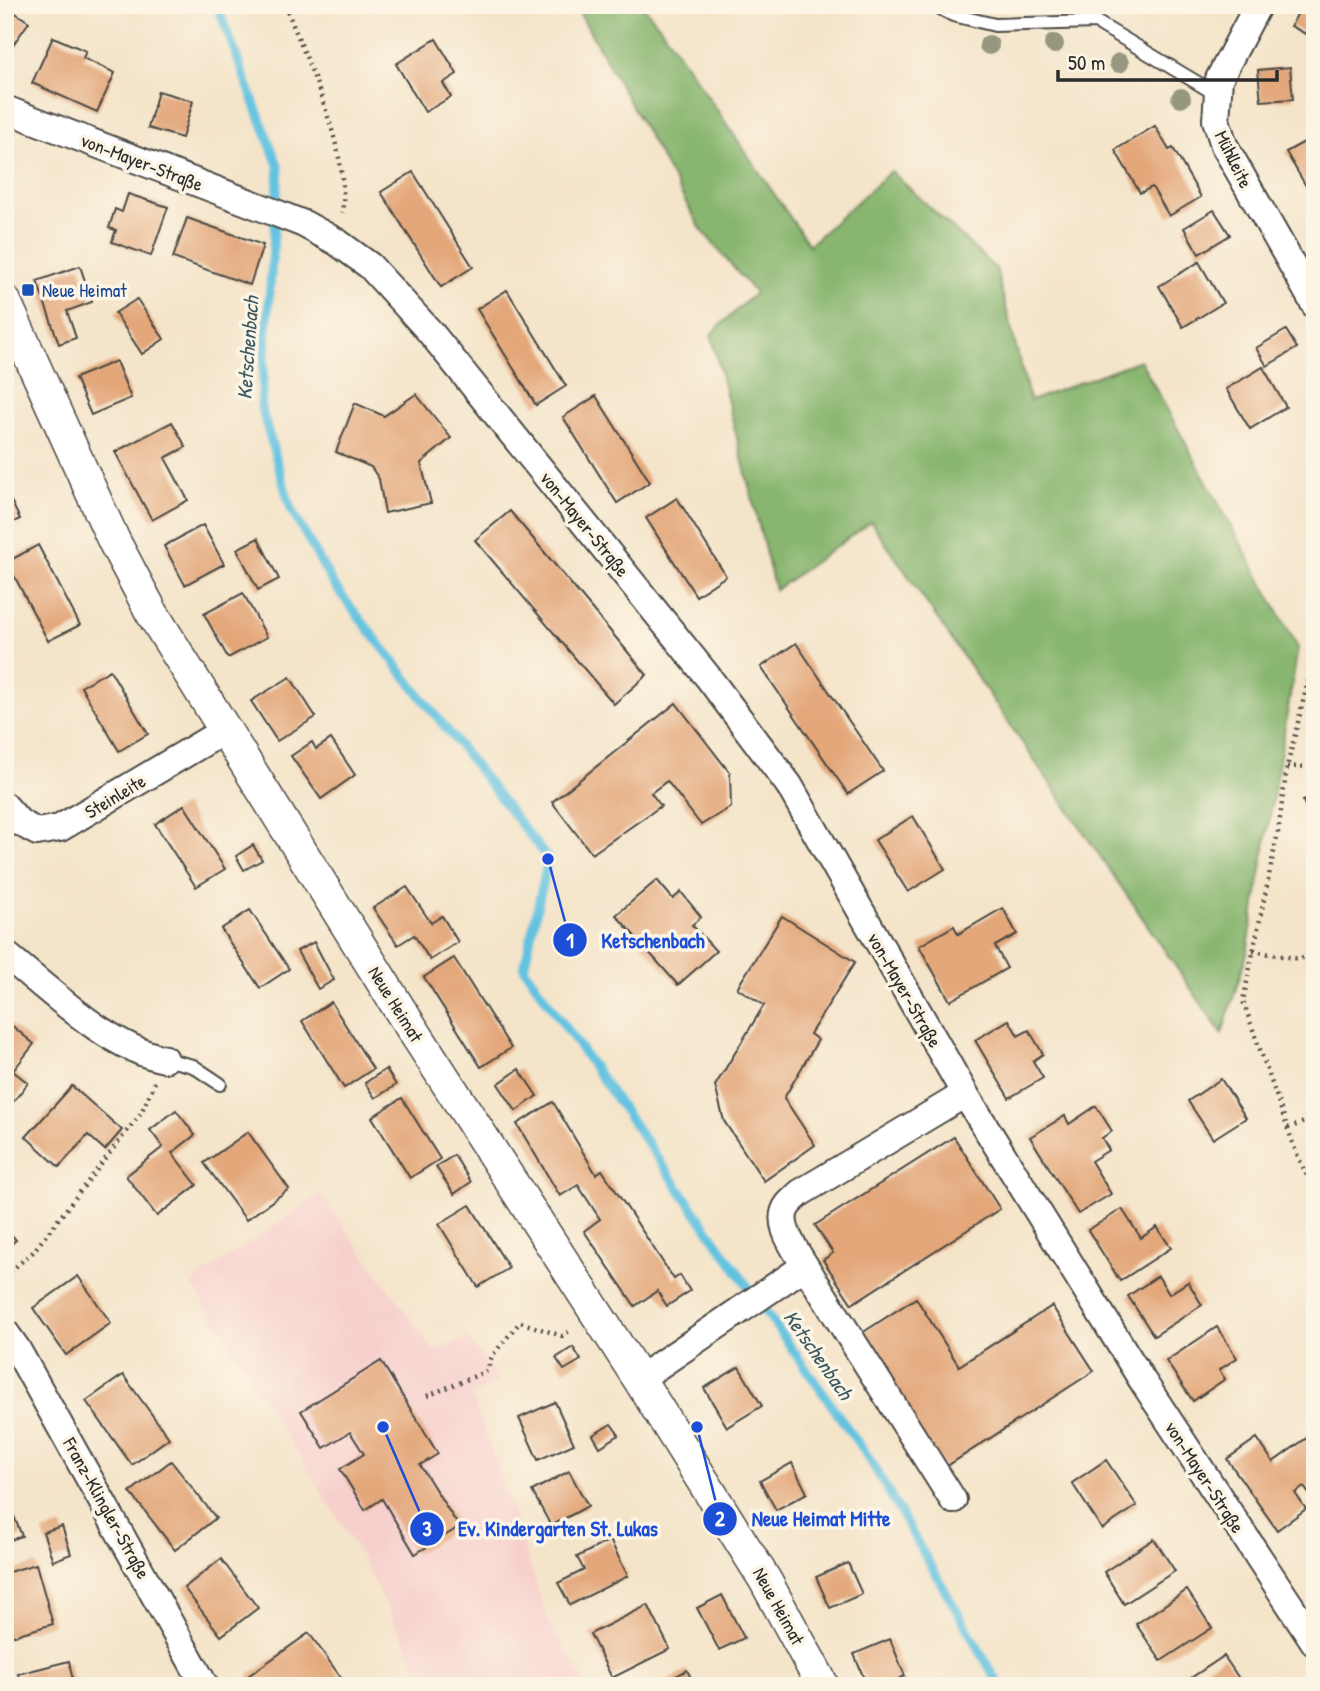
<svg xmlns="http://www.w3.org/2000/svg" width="1320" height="1691" viewBox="0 0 1320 1691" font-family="'Patrick Hand',sans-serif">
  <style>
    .built { fill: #f7d0cd }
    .forest { fill: #88b66f; stroke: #5a704d; stroke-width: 2 }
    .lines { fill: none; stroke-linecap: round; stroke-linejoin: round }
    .stream { stroke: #62c2e0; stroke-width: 9 }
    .building { fill: #e3a77a }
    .service-casing { stroke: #494743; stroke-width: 16 }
    .minor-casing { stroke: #494743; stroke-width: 30 }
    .tertiary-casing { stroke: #494743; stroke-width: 35 }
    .path { stroke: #494743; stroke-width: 4.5; stroke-dasharray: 2 5; stroke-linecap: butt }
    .service { stroke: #fff; stroke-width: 12 }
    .minor { stroke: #fff; stroke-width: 26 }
    .tertiary { stroke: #fff; stroke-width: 32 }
    .tree { fill: #97967e }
    .transit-dot { fill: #1a4fb4; stroke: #fcf5e5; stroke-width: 2.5 }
    .labels { text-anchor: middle; stroke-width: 7; stroke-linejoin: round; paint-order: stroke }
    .street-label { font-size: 19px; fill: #2b2b2b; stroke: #fcf5e5 }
    .transit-label { font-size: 19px; fill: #164399; stroke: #fcf5e5; text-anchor: start }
    .water-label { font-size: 21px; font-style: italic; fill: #3c5861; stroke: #fcf5e5 }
    .leader { fill: none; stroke: #1d4ed8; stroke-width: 2.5 }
    .callout-dot { fill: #1d4ed8; stroke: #fcf5e5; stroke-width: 2.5 }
    .mark-label { font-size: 21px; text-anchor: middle; font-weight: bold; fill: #fff }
    .callout-label { font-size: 21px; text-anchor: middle; font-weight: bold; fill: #1d4ed8; stroke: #fcf5e5; stroke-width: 7; stroke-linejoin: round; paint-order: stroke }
  </style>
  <rect width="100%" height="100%" fill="#fcf5e5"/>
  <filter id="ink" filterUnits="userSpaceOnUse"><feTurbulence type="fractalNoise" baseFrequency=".0143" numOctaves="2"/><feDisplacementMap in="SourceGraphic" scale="14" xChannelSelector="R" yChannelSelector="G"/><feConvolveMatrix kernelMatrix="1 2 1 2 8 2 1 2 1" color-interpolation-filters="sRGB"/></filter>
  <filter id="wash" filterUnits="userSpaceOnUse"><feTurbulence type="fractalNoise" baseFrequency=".00686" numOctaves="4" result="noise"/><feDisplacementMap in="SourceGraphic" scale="28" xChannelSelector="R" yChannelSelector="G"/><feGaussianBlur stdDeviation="1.57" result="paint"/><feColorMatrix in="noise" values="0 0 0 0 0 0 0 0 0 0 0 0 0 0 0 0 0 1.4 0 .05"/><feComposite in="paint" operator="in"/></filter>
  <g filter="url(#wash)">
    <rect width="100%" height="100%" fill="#f4e4c9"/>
    <path class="built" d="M320 1194 434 1351 467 1337 500 1381 471 1395 496 1461 548 1621 587 1686H427L356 1547 191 1283Z"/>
    <path class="forest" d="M575 5H642L659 25 809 245 891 171 996 269 1030 401 1140 360 1298 648 1247 953 1222 1034 871 522 775 590 711 334 755 293 701 229Z"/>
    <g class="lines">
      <path class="stream" d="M217 5 279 168 261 407 291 509 333 584 548 859 524 968 870 1460 1000 1686"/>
    </g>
    <g id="blocks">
      <g class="building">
        <path d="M1302 5H1315V39L1291 26Z"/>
        <path d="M5 6 29 22 5 56Z"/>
        <path d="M53 37 86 51 83 58 115 73 97 112 32 83Z"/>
        <path d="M436 39 457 74 443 83 451 97 425 112 396 64Z"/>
        <path d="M1290 67 1293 99 1261 101 1258 70Z"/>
        <path d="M158 91 193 101 182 138 148 128Z"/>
        <path d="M1155 126 1169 150 1173 148 1201 197 1169 216 1152 187 1140 193 1115 150Z"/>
        <path d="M1315 136V197L1313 198 1286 152Z"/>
        <path d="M413 172 473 267 441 287 381 192Z"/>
        <path d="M128 194 168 207 151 256 112 242 116 230 109 228 115 209 122 212Z"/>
        <path d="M1214 210 1230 235 1199 254 1184 228Z"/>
        <path d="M187 218 263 245 250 285 173 258Z"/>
        <path d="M1199 262 1223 303 1183 327 1159 286Z"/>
        <path d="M80 266 92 302 67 311 76 338 59 344 37 281Z"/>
        <path d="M507 290 566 386 536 405 477 309Z"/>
        <path d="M137 299 164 339 142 354 115 313Z"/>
        <path d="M1286 330 1297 348 1267 366 1256 348Z"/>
        <path d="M116 361 131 398 91 415 75 378Z"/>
        <path d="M1263 367 1286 407 1250 429 1226 389Z"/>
        <path d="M416 394 451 438 421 463 431 503 385 513 379 479 371 467 336 452 355 403 384 416Z"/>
        <path d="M596 396 650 482 617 503 563 417Z"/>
        <path d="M172 422 186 447 165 458 188 500 152 520 115 452Z"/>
        <path d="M5 489 20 519 5 526Z"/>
        <path d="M677 498 726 576 696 596 646 518Z"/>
        <path d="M510 511 647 675 614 704 475 540Z"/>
        <path d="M203 525 224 564 185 585 164 546Z"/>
        <path d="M258 538 279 579 258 590 237 549Z"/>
        <path d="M38 545 80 625 48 641 7 562Z"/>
        <path d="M243 593 267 637 228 658 204 614Z"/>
        <path d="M796 643 883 771 848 794 761 667Z"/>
        <path d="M110 670 148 734 119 751 81 687Z"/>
        <path d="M290 677 316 717 277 741 251 701Z"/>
        <path d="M676 703 730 773 731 807 701 825 667 781 651 793 661 806 592 854 552 802Z"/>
        <path d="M331 739 355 775 321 799 291 756 312 742 316 749Z"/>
        <path d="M1315 796V829L1303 801Z"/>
        <path d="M184 805 225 869 196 887 155 824Z"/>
        <path d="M913 816 945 869 908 892 875 840Z"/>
        <path d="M253 845 262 860 244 870 236 856Z"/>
        <path d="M657 880 673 899 681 892 701 917 692 925 716 951 678 985 616 915Z"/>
        <path d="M407 887 431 923 442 916 458 942 430 960 414 935 398 945 373 908Z"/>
        <path d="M1003 908 1017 934 995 946 1007 968 950 1001 919 946 954 926 958 934Z"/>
        <path d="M250 910 289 969 260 988 221 929Z"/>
        <path d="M782 916 855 962 810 1034 818 1040 784 1098 815 1145 764 1181 724 1121 715 1086 764 1005 737 988Z"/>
        <path d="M314 942 334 980 318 989 297 951Z"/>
        <path d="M454 958 511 1048 481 1067 424 977Z"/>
        <path d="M331 1002 373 1069 344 1088 302 1021Z"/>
        <path d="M5 1020 34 1044 13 1071 28 1083 13 1102 5 1096Z"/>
        <path d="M1009 1020 1018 1036 1029 1030 1043 1054 1033 1061 1043 1078 1009 1098 975 1040Z"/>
        <path d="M386 1069 396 1085 375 1098 365 1083Z"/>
        <path d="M519 1069 537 1096 516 1111 498 1084Z"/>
        <path d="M1221 1079 1246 1118 1213 1139 1188 1101Z"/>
        <path d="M72 1086 122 1130 105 1150 88 1135 59 1167 26 1137Z"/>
        <path d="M402 1098 440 1159 410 1178 372 1117Z"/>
        <path d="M553 1102 596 1174 602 1170 674 1279 680 1275 690 1291 667 1306 657 1291 635 1306 584 1231 600 1219 578 1185 560 1196 517 1124Z"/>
        <path d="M1096 1106 1112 1131 1102 1138 1109 1150 1091 1161 1111 1194 1078 1214 1030 1137 1065 1116 1069 1124Z"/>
        <path d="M176 1110 195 1135 172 1153 197 1185 157 1216 126 1176 163 1147 150 1130Z"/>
        <path d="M248 1132 289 1189 246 1220 204 1163Z"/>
        <path d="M954 1137 1000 1209 852 1304 823 1260 833 1253 815 1225Z"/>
        <path d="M454 1155 471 1182 454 1194 436 1167Z"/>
        <path d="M470 1205 509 1268 478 1287 439 1224Z"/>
        <path d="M1122 1209 1141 1238 1157 1227 1171 1248 1120 1281 1088 1230Z"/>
        <path d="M5 1227 16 1240 5 1248Z"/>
        <path d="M78 1276 111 1323 66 1355 33 1308Z"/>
        <path d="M1158 1276 1169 1294 1188 1282 1202 1305 1154 1336 1128 1296Z"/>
        <path d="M916 1298 959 1366 1052 1306 1094 1371 944 1468 859 1335Z"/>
        <path d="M1217 1327 1237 1358 1219 1370 1225 1379 1193 1401 1166 1361Z"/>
        <path d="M573 1347 581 1360 564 1370 556 1358Z"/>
        <path d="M381 1361 438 1454 420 1465 459 1527 415 1554 382 1499 365 1510 340 1469 364 1454 350 1432 324 1448 301 1411Z"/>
        <path d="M739 1367 762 1406 727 1427 704 1388Z"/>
        <path d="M123 1375 169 1438 132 1465 86 1401Z"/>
        <path d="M555 1402 574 1444 538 1460 519 1418Z"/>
        <path d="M611 1424 619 1435 600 1447 593 1435Z"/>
        <path d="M1315 1432V1502L1304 1487 1295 1493 1306 1509 1277 1530 1227 1459 1257 1438 1273 1462Z"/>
        <path d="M1106 1460 1137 1506 1102 1529 1072 1483Z"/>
        <path d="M171 1461 216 1518 175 1550 130 1492Z"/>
        <path d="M792 1463 807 1493 776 1510 760 1481Z"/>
        <path d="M569 1471 588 1506 551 1526 532 1491Z"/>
        <path d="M5 1494 22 1536 5 1542Z"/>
        <path d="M62 1526 71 1554 53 1561 43 1532Z"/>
        <path d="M1154 1539 1175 1571 1124 1604 1104 1572Z"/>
        <path d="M610 1540 628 1576 570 1605 558 1583 584 1570 577 1557Z"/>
        <path d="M221 1559 258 1608 221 1636 184 1588Z"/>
        <path d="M848 1563 862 1594 830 1608 816 1577Z"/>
        <path d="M36 1564 53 1624 5 1638V1573Z"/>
        <path d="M1187 1590 1212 1628 1161 1661 1136 1624Z"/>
        <path d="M722 1595 744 1638 719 1650 697 1608Z"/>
        <path d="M648 1605 670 1649 612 1678 590 1634Z"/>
        <path d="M309 1633 347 1686H255L248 1676Z"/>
        <path d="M890 1639 905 1676 881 1686H867L854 1654Z"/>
        <path d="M1224 1656 1244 1686H1179Z"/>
        <path d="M69 1661 74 1686H21L18 1674Z"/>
        <path d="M687 1670 695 1686H657Z"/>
      </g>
    </g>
  </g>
  <g filter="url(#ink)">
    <use href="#blocks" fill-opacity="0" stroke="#494743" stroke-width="2"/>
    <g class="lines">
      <g class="service-casing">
        <g id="service">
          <path d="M934 5 953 15 995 25 1096 22 1216 94"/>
          <path d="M1084 5 1096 22"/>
          <path d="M165 1059 193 1066 220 1084"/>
        </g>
      </g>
      <g class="minor-casing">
        <g id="minor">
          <path d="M1258 5 1219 79 1216 120 1224 145 1315 305"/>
          <path d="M5 109 263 208 304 224 337 242 370 266 431 333 708 677 789 785 965 1094 1142 1380 1315 1643"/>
          <path d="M5 806 19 822 37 832 60 828 225 730"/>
          <path d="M5 954C50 990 108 1048 165 1059"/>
          <path d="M5 1332 17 1349 205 1686"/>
          <path d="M639 1379 805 1266"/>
          <path d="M953 1500 805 1266C796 1250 774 1223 788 1205 791 1201 796 1197 800 1193L965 1094"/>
        </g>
      </g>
      <g class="tertiary-casing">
        <path id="tertiary" d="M5 302 114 541 152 613 400 1010 639 1379 765 1580 823 1686"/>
      </g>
      <g class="path">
        <path d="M285 5C307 61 351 154 342 213"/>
        <path d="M1315 653 1287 767 1278 832 1243 1001 1296 1152 1315 1193"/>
        <path d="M1287 767 1315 766"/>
        <path d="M1253 951 1300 959 1315 953"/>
        <path d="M1288 1128 1315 1118"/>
        <path d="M5 1276 33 1252 141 1113 155 1082"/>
        <path d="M427 1396 487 1371 492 1356 520 1322 562 1336 572 1329"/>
      </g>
      <use href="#service" class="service"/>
      <use href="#minor" class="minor"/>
      <use href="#tertiary" class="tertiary"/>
    </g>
    <g class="tree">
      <circle cx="1054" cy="44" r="10"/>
      <circle cx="989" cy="45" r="10"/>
      <circle cx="1119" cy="63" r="10"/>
      <circle cx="1181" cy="98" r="10"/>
    </g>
  </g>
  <rect class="transit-dot" x="21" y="283" width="14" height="14" rx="3.5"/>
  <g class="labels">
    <g class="street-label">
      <text transform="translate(1234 159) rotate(64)" y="7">Mühlleite</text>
      <text transform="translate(142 162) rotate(21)" y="7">von-Mayer-Straße</text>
      <text transform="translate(585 524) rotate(51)" y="7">von-Mayer-Straße</text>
      <text transform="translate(115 796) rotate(-31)" y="7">Steinleite</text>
      <text transform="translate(905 990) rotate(60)" y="7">von-Mayer-Straße</text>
      <text transform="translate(396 1004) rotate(58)" y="7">Neue Heimat</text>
      <text transform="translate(1205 1477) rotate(57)" y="7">von-Mayer-Straße</text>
      <text transform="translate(107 1508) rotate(61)" y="7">Franz-Klingler-Straße</text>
      <text transform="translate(779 1606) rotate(61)" y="7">Neue Heimat</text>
    </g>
    <g class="transit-label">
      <text x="42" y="297">Neue Heimat</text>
    </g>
    <g class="water-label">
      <text transform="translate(248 348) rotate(-86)" y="7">Ketschenbach</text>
      <text transform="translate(818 1355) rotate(55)" y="7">Ketschenbach</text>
    </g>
  </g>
  <path class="leader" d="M548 859L570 940M697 1427L720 1519M383 1427L427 1529"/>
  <g class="callout-dot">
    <circle cx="548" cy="859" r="7"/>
    <circle cx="697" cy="1427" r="7"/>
    <circle cx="383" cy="1427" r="7"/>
    <circle cx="570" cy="940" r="18"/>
    <circle cx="720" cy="1519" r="18"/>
    <circle cx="427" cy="1529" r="18"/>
  </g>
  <g class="mark-label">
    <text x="570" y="948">1</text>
    <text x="720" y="1526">2</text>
    <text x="427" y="1536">3</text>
  </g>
  <g class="callout-label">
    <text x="653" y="948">Ketschenbach</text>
    <text x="821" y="1526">Neue Heimat Mitte</text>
    <text x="558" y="1536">Ev. Kindergarten St. Lukas</text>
  </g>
  <rect width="1320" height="1691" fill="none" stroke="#fcf5e5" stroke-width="28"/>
  <path d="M1058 70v10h219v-10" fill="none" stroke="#2b2b2b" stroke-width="3.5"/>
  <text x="1068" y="70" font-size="21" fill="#2b2b2b" stroke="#fcf5e5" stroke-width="5" paint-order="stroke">50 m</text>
</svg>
